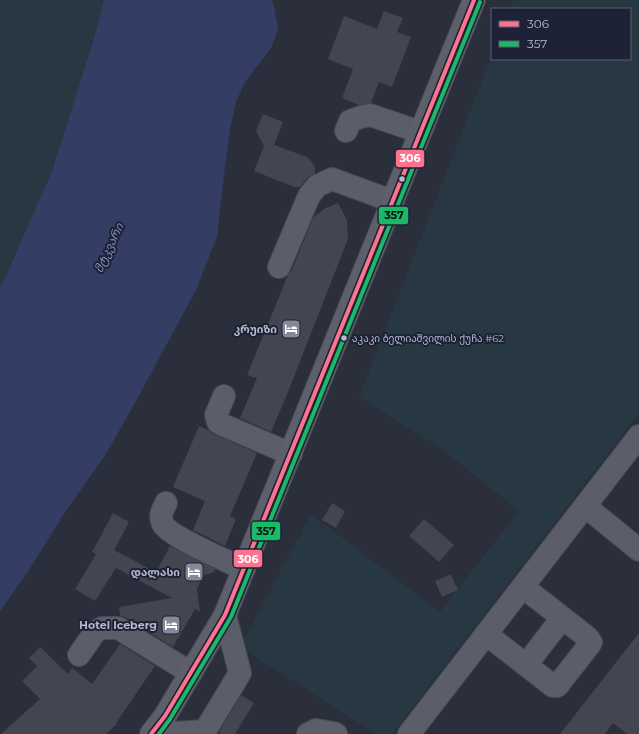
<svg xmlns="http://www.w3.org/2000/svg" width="639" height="734" viewBox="0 0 639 734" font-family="Montserrat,'Noto Sans Georgian',sans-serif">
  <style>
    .green { fill: #273842 }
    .water { fill: #343d64 }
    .building { fill: #434650 }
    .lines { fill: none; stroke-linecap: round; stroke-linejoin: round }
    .minor-casing { stroke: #474a54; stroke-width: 24 }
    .major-casing { stroke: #494b57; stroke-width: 24 }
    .minor { stroke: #5b5e68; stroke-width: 22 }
    .major { stroke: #5d5f6a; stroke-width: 22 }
    .bus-1-casing { stroke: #1d2236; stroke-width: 7 }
    .bus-2-casing { stroke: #1d2236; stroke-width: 7 }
    .bus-1 { stroke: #fc738d; stroke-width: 4 }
    .bus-2 { stroke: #1ab867; stroke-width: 4 }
    .bus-dot { fill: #b5b9cc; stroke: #1d2236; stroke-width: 1.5 }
    .labels { text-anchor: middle; stroke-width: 4; stroke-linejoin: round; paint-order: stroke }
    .bus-label { font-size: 10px; fill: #b5b9cc; stroke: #1d2236; text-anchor: start }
    .poi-label { font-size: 11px; font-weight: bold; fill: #b5b9cc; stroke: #1d2236; text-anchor: end }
    .water-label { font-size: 12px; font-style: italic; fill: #828eb9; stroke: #1d2236 }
    .line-badge { stroke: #1d2236; stroke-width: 1.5 }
    .badge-label { font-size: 11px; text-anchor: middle; font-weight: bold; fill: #fff }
    .pale-badge-label { font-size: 11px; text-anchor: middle; font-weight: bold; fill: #111 }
  </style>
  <rect width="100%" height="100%" fill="#2b2e3b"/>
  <g class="green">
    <path d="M0 0H104L95 35 52 171 6 276 0 286Z"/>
    <path d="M513 0H639V413L392 734H376L240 647 311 514 440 612 519 511 443 450 359 397 492 55V59H630V9H510Z"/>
  </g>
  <path class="water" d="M104 0H271L274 5 278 30 271 48 245 82 236 102 230 130 225 166 217 237 196 290 136 401 106 454 65 512 29 570 0 611V286L6 276 52 171 95 35Z"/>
  <g class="building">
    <path d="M384 11 403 18 397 32 411 37 392 87 379 82 371 103 359 105 342 98 353 69 328 59 344 16 377 29Z"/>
    <path d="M263 114 283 122 274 145 307 157 312 162 315 167V173L307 178 300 187H294L254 171 264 146 256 131Z"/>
    <path d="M338 203 347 220 348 239 288 392 271 432 240 418 257 378 247 375 288 275 291 272 313 218 316 215 324 209Z"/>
    <path d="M199 426 210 431 212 433 218 436 257 453 230 516 236 519 225 546 193 530 205 501 173 487Z"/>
    <path d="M332 503 345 511 336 528 322 520Z"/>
    <path d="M113 513 129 522 114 550 156 572 170 546 215 569 214 572 203 576 197 589 200 612 195 609 173 647 125 617 120 616 119 607 172 598 116 568 95 601 75 589 96 554 92 552Z"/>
    <path d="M424 519 454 545 439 562 409 536Z"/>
    <path d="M451 574 458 590 442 597 435 581Z"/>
    <path d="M639 633V734H627L613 723 605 734H560Z"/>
    <path d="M120 644 155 666 116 723 117 724 106 734H1L40 699 22 681 37 666 29 658 40 647 68 674 72 668 92 684Z"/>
    <path d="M241 695 254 703 235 734H222L219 732Z"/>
  </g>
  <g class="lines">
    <g class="minor-casing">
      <g id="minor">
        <path d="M346 131 350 121 361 117 370 115 420 132"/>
        <path d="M279 267 309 196 317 186 332 179 392 201"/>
        <path d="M224 396 216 415 218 422 223 425 291 454"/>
        <path d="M166 503C162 511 159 516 163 524 169 536 229 562 244 569"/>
        <path d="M585 506 639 550"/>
        <path d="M486 634 553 686H557L558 685 590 644 591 642 587 637 523 587"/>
        <path d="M79 655 95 632 102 628H118L191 673"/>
        <path d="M526 665 562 618"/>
        <path d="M158 734 205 731 240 673 225 615"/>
        <path d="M308 734 316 730 334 733 336 734"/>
        <path d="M409 734 639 436"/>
      </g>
    </g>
    <g class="major-casing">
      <path id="major" d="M151 734 165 716 225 615 474 0"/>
    </g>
    <use href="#minor" class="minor"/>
    <use href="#major" class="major"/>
    <g class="bus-1-casing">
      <path id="bus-1" d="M151 734 165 716 225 615 474 0"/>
    </g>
    <g class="bus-2-casing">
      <path id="bus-2" d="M159 734 170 719 231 617 480 2"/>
    </g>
    <use href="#bus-1" class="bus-1"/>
    <use href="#bus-2" class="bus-2"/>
  </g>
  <defs>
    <g id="hotel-square" transform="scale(1)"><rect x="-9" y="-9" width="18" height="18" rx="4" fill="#858899" stroke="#1d2236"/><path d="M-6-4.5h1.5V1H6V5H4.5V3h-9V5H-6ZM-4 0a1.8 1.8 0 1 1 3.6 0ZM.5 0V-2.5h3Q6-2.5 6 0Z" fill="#fff"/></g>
  </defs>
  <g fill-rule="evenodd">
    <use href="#hotel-square" x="291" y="329"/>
    <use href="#hotel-square" x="194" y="572"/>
    <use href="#hotel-square" x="171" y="625"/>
  </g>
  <g class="bus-dot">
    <circle cx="402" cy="179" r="3.5"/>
    <circle cx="344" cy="338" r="3.5"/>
  </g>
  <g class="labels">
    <g class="bus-label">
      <text x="352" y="342">აკაკი ბელიაშვილის ქუჩა #62</text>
    </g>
    <g class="poi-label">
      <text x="277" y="333">კრუიზი</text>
      <text x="180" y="576">დალასი</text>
      <text x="157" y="629">Hotel Iceberg</text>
    </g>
    <g class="water-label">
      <text transform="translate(109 248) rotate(-65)" y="4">მტკვარი</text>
    </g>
  </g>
  <g class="line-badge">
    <rect x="395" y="149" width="30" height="19" rx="4" fill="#fc738d"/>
    <rect x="378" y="206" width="31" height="19" rx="4" fill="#1ab867"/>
    <rect x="251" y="521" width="30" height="20" rx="4" fill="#1ab867"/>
    <rect x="233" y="549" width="30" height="19" rx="4" fill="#fc738d"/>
  </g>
  <g class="badge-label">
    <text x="410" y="162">306</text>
    <text x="248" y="563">306</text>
  </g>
  <g class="pale-badge-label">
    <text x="394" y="219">357</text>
    <text x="266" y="535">357</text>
  </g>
  <rect x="491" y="8" width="140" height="52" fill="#1d2236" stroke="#5a5e72"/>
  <rect x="499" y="21" width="20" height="6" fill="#fc738d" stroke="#5a5e72"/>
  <text x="527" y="28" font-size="12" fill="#b5b9cc">306</text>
  <rect x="499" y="41" width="20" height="6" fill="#1ab867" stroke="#5a5e72"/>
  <text x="527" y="48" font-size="12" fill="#b5b9cc">357</text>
</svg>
